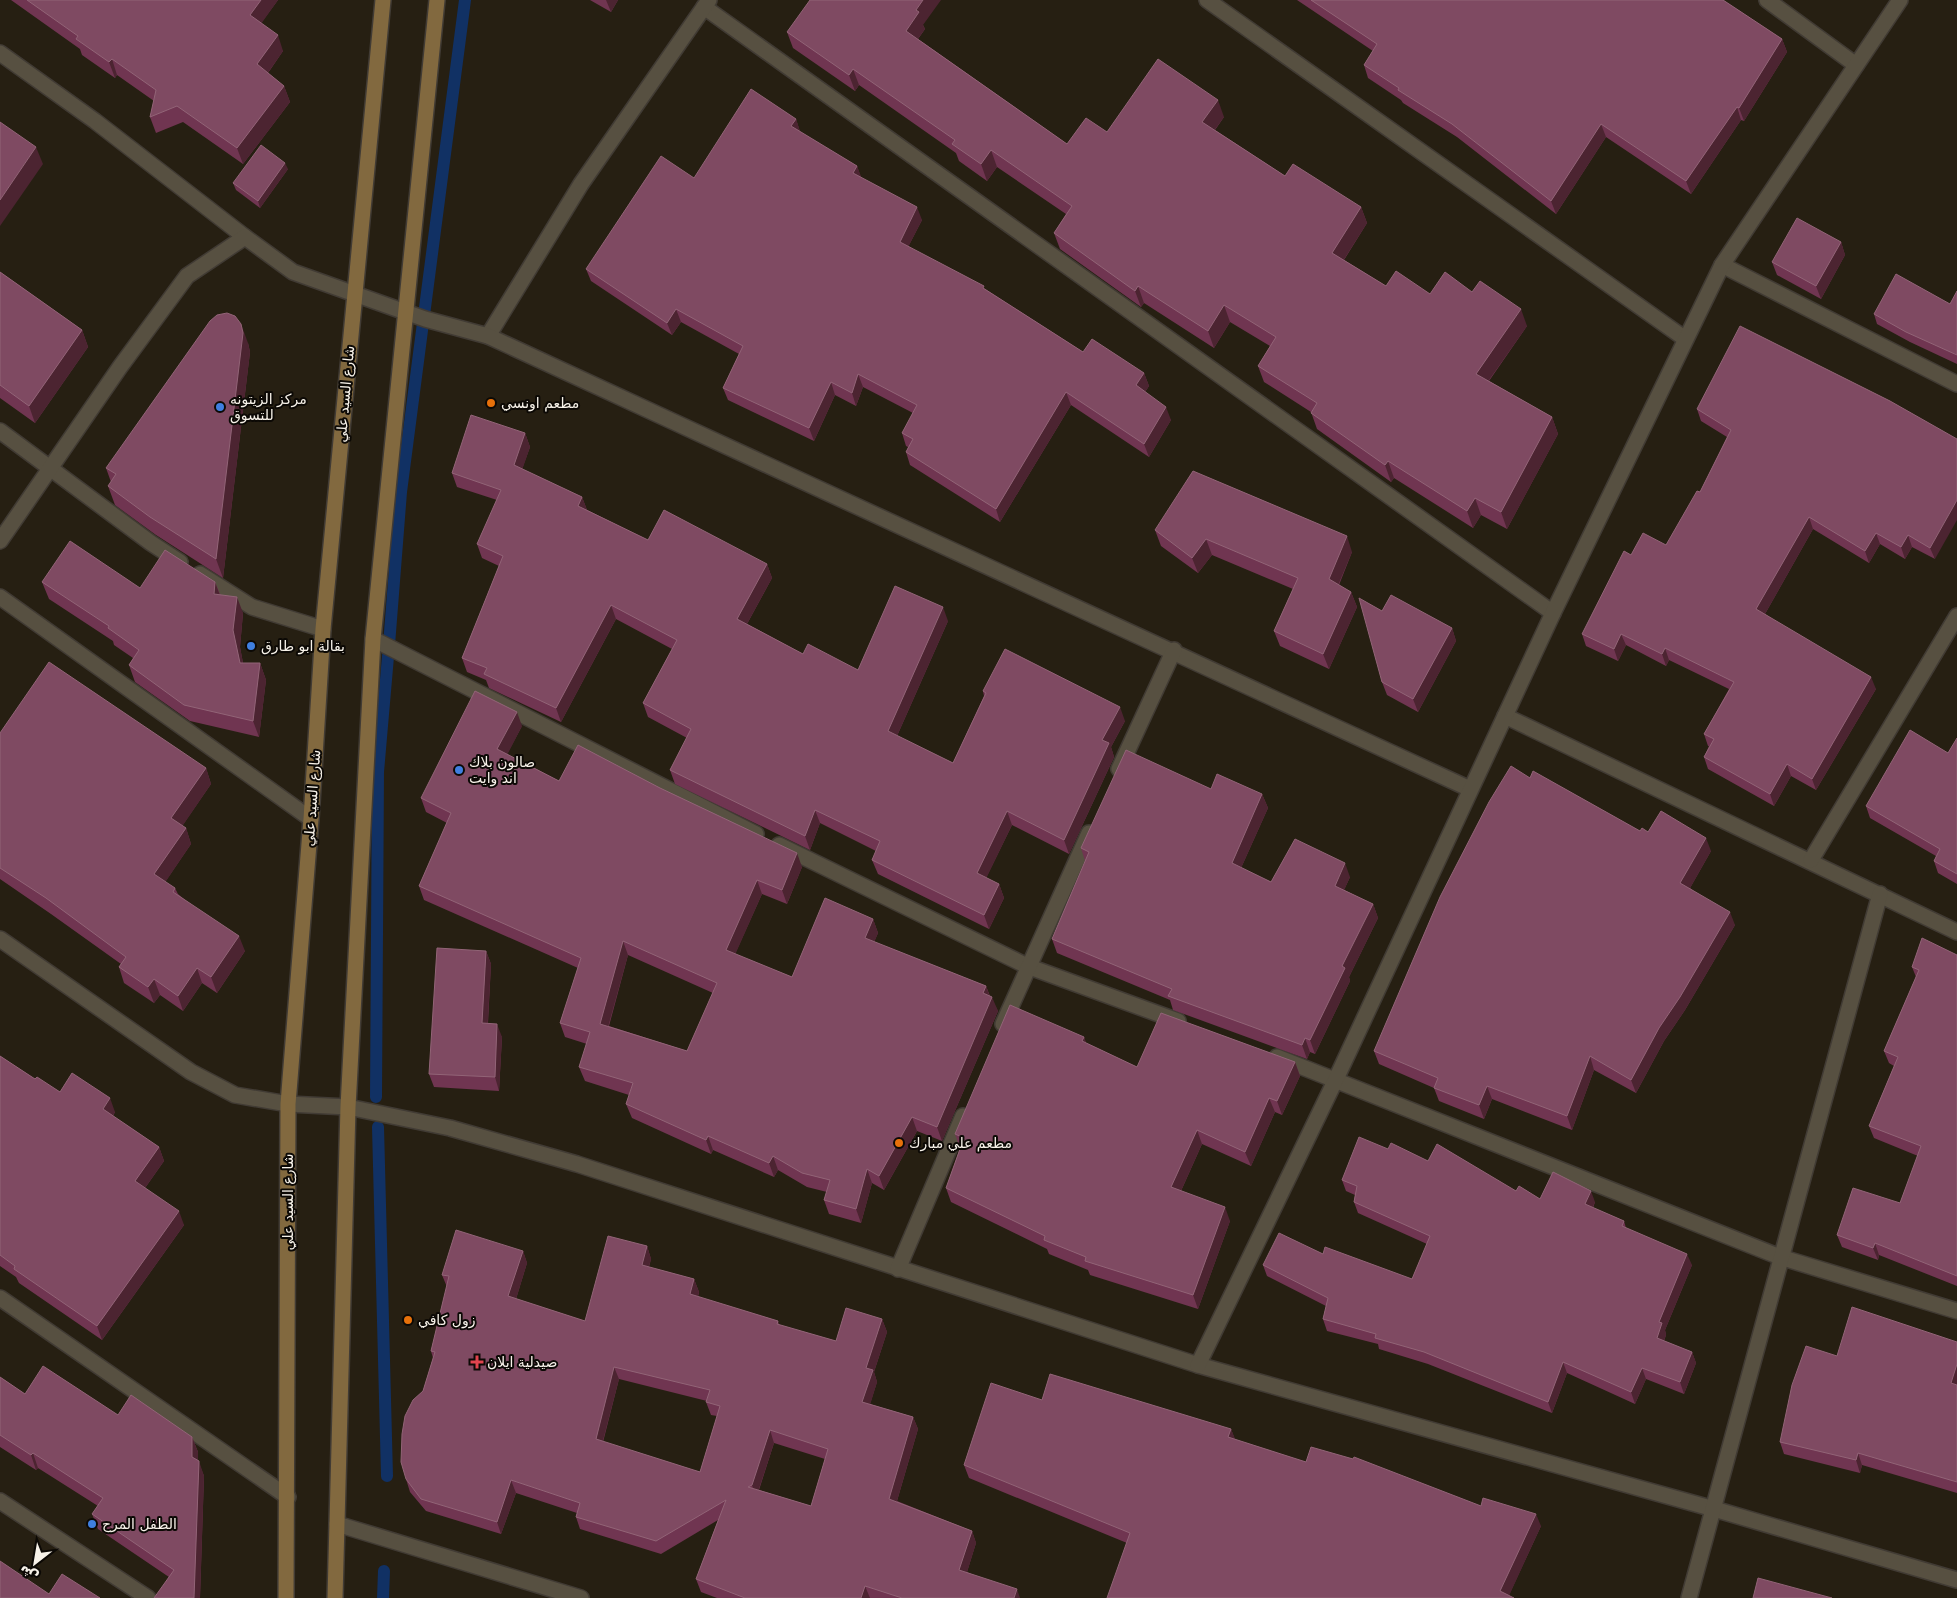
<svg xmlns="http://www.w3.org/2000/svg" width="1957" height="1598" viewBox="0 0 1957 1598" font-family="'DejaVu Sans','Noto Sans Arabic',sans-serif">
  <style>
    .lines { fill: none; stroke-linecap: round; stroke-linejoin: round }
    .stream { stroke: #113164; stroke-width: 12 }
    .street-casing { stroke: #413b34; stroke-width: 18 }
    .secondary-casing { stroke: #413b34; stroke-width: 18 }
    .street { stroke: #575041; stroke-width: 15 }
    .secondary { stroke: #82693f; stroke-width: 15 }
    .wall { fill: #703551; fill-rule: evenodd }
    .shaded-wall { fill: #4c2431 }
    .building { fill: #7f4a62; stroke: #926477; fill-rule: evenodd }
    .food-dot { fill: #e8710a; stroke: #0c0905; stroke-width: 2 }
    .shop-dot { fill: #3f7fe0; stroke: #0c0905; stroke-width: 2 }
    .health-dot { fill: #e0444e; stroke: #0c0905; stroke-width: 2 }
    .labels { text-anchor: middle; stroke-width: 4; stroke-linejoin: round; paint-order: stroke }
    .street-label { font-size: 14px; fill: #f7f2e9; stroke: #0c0905 }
    .poi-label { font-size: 14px; fill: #f7f2e9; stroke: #0c0905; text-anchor: start }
  </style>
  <rect width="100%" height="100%" fill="#261f12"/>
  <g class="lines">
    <g class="stream">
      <path d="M376 1097 378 772 389 645 401 492 465 0"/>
      <path d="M378 1127 387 1476"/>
      <path d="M383 1598 384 1571"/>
    </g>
    <g class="street-casing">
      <g id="street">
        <path d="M1207 0 1684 338"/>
        <path d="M1767 0 1856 65"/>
        <path d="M704 7 1553 613"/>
        <path d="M0 53 95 121 245 237"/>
        <path d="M1722 265 1957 384"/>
        <path d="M488 336 581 184 709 0"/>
        <path d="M0 431 151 543 180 562"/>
        <path d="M0 541 120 367 187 276 245 237 293 272 425 319 488 336C815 488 1144 636 1470 789"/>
        <path d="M200 574 252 607 323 629"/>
        <path d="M0 597 311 819"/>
        <path d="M373 639 756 834"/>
        <path d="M1505 716 1957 932"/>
        <path d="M1119 769 1174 650"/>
        <path d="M779 845 1027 966 1178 1021"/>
        <path d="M1811 860 1957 616"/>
        <path d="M0 939 191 1072 235 1095 288 1104 348 1107 450 1128 577 1164 1198 1365 1714 1509 1957 1580"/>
        <path d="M1003 1024 1089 833"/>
        <path d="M1277 1057 1780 1257 1957 1311"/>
        <path d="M898 1269 963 1116"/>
        <path d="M0 1298 288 1497"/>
        <path d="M1198 1365 1336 1079 1553 613 1722 265 1900 0"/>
        <path d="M0 1501 148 1598"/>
        <path d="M337 1524 581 1598"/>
        <path d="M1689 1598 1880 894"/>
      </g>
    </g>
    <g class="secondary-casing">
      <g id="secondary">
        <path d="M286 1598 288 1104 311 819 323 629 383 0"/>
        <path d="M335 1598 348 1107 373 639 437 0"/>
      </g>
    </g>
    <use href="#street" class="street"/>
    <use href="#secondary" class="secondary"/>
  </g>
  <g class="wall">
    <path d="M11 0H278L261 23 283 51 268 73 284 86 290 102 243 164 183 122 156 133 150 117 154 101 117 75 115 78 82 55 80 49Z"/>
    <path d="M590 0H618L611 12Z"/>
    <path d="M1297 0H1723L1782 39 1787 52 1744 121 1741 120 1691 194 1606 137 1556 214 1457 137 1403 103 1401 100 1368 78 1364 65 1373 51Z"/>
    <path d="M923 25 925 29 918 39 1067 144 1107 132 1224 117 1215 130 1285 176 1361 207 1367 223 1344 260 1386 286 1430 294 1472 292 1527 326 1489 381 1552 417 1558 434 1507 529 1481 515 1473 528 1394 478 1391 482 1317 429 1311 412 1264 382 1258 366 1270 346 1230 322 1214 348 1144 303 1141 307 1060 249 1054 233 1066 214 997 167 987 181 959 161 956 153 859 85 855 91 793 48 787 32Z"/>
    <path d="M796 119 800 132 857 166 861 178 922 220 908 247 985 289 1083 352 1144 373 1149 386 1145 392 1171 420 1149 457 1071 405 1000 522 910 465 906 452 908 447 906 446 902 433 913 413 863 387 856 406 835 395 814 441 728 400 723 388 739 354 681 322 672 335 591 281 586 269 694 178Z"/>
    <path d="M288 169 260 208 236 190 233 183Z"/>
    <path d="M1841 242 1845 255 1821 299 1777 275 1772 262Z"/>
    <path d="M0 272 82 330 88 347 35 423 0 398Z"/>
    <path d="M1957 291V364L1910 342 1877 324 1874 314 1950 304Z"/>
    <path d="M248 343 250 352 223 578 156 535 115 505 108 486 111 482 106 468Z"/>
    <path d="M1890 401 1935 559 1912 547 1905 559 1880 544 1869 563 1813 529 1765 614 1876 689 1816 790 1791 776 1774 806 1708 769 1704 757 1709 746H1708L1704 734 1729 689 1669 660 1666 666 1626 645 1618 661 1586 646 1582 634 1631 555 1666 545 1700 492 1727 437 1701 421 1697 409Z"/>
    <path d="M525 433 530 447 522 469 582 497 587 510 648 540 767 564 772 578 747 624 803 654 858 670 948 621 897 736 953 763 984 696 983 691 1125 721 1111 747 1114 757 1069 854 1012 825 986 878 999 884 1004 898 989 929 878 874 872 860 876 851 820 823 810 850 675 784 670 770 687 738 648 717 643 703 672 649 616 619 561 722 489 688 486 680 467 672 462 658 499 566 482 558 477 544 497 500 457 487 452 473Z"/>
    <path d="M1155 530 1352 552 1339 585 1351 592 1357 607 1329 669 1280 646 1274 631 1293 589 1212 555 1198 573 1161 546Z"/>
    <path d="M42 582 140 588 215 582 220 594 243 613 240 647 243 663H260L266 680 259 737 190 721 135 682 129 665 133 658 114 645 113 641 49 599Z"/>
    <path d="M1382 611 1452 628 1456 641 1418 712 1387 695 1382 682Z"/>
    <path d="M522 726 507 754 559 781 802 867 787 904 762 894 735 954 792 977 873 919 878 933 874 942 986 986 990 996 998 1011 942 1141 917 1131 884 1190 872 1183 861 1223 829 1214 824 1200 827 1192 807 1187 778 1170 774 1177 713 1150 711 1154 632 1118 626 1104 629 1095 585 1081 579 1067 587 1044 565 1037 560 1023 578 968 424 900 419 886 447 823 426 812 421 798ZM628 955 713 993 687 1051 609 1026Z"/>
    <path d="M0 733 206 768 211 784 182 826 186 828 191 844 165 882 175 888 178 894 245 951 217 993 202 983 183 1011 160 995 154 1003 124 983 119 967 121 964 51 914 0 879Z"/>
    <path d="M1957 738V884L1938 873 1934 861 1936 856 1870 818 1866 806 1948 753Z"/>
    <path d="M1530 778 1640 831 1648 832 1711 851 1690 888 1735 925 1685 1010 1664 1041 1636 1093 1594 1070 1572 1130 1492 1099 1484 1119 1439 1101 1434 1088 1379 1064 1374 1051Z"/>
    <path d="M1211 789 1262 794 1268 808 1241 868 1271 882 1350 877 1344 890 1373 904 1378 918 1349 977 1350 981 1315 1054 1310 1052 1307 1059 1173 1010 1170 1000 1057 953 1052 939 1085 861 1081 848Z"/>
    <path d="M486 951 491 964 488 1023 502 1037 499 1091 434 1087 429 1074Z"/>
    <path d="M1957 955V1286L1879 1255 1878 1260 1842 1247 1837 1235 1900 1203 1918 1156 1874 1138 1869 1126 1894 1066 1889 1063 1884 1051 1916 977 1912 967Z"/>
    <path d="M1084 1037 1086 1043 1137 1067 1295 1062 1300 1076 1282 1115 1275 1112 1251 1166 1202 1144 1181 1191 1230 1221 1198 1309 1090 1275 1088 1270 1049 1254 1047 1249 951 1202 946 1188 960 1148 955 1134Z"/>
    <path d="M0 1056 35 1079 60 1092 115 1112 113 1116 159 1147 164 1161 145 1188 184 1225 102 1340 19 1283 16 1277 0 1266Z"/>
    <path d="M1388 1149 1428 1161 1540 1199 1595 1202 1593 1208 1624 1221 1626 1228 1692 1265 1665 1330 1666 1335 1664 1341 1692 1352 1696 1363 1684 1394 1646 1379 1635 1404 1567 1373 1552 1413 1428 1364 1379 1349 1378 1344 1327 1331 1323 1319 1326 1306 1267 1276 1263 1265 1323 1254 1412 1279 1427 1244 1358 1213 1354 1202 1355 1195 1346 1191 1342 1180Z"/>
    <path d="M647 1246 651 1259 649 1267 694 1279 699 1292 698 1297 778 1321 779 1325 836 1341 882 1319 887 1332 874 1372 877 1382 870 1404 913 1417 918 1429 897 1501 972 1531 976 1543 967 1572 1020 1598H717L701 1592 696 1579 718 1520 661 1554 580 1529 576 1517 577 1513 516 1493 501 1534 426 1511 410 1492 406 1479 423 1391 433 1358 431 1351 447 1287 442 1275 523 1251 527 1263 516 1299 585 1321ZM619 1379 707 1401 706 1402 711 1415 717 1416 700 1472 603 1442ZM774 1443 825 1459 811 1506 759 1490Z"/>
    <path d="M1957 1342V1493L1862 1465 1860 1473 1784 1454 1780 1442 1837 1356Z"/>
    <path d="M0 1377 25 1394 118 1415 192 1437 198 1452V1461L204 1476 200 1598 98 1529 92 1514 98 1506 38 1468 36 1470 0 1447Z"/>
    <path d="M1042 1400 1231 1429 1235 1440 1306 1462 1481 1506 1541 1526 1509 1595 1127 1543 969 1478 964 1465Z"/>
  </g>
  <g class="shaded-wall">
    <path d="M261 0H278L256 31 250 15Z"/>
    <path d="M606 0H618L611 12Z"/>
    <path d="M923 0H941L923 25 925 29 912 47 906 31 916 10Z"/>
    <path d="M278 35 283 51 263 80 257 64Z"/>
    <path d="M1782 39 1787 52 1744 121 1739 108Z"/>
    <path d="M112 59 117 75 115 78 109 62Z"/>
    <path d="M853 69 859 85 855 91 849 75Z"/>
    <path d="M284 86 290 102 243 164 237 148Z"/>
    <path d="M1218 100 1224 117 1208 139 1202 122Z"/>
    <path d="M1737 107 1741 120 1691 194 1686 181Z"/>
    <path d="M796 119 800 131 795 139 791 126Z"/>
    <path d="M1601 124 1606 137 1556 214 1551 201Z"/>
    <path d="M36 147 43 164 0 226V200Z"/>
    <path d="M991 150 997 167 987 181 981 164Z"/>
    <path d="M285 163 288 169 260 208 258 201Z"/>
    <path d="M857 166 862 179 853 173Z"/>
    <path d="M917 207 922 220 904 255 900 242Z"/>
    <path d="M1361 207 1367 223 1338 269 1332 253Z"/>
    <path d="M1841 242 1845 255 1821 299 1816 286Z"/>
    <path d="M1138 286 1144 303 1141 307 1135 291Z"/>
    <path d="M1224 305 1230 322 1214 348 1208 331Z"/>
    <path d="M676 309 681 322 672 335 667 323Z"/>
    <path d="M1521 309 1527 326 1482 390 1476 374Z"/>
    <path d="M241 324 248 343 250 352 223 578 216 559Z"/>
    <path d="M82 330 88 347 35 423 29 406Z"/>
    <path d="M1144 373 1149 386 1141 398 1136 385Z"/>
    <path d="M858 374 863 387 856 406 852 393Z"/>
    <path d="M831 382 835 395 814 441 809 428Z"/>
    <path d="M1066 392 1071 405 1000 522 996 509Z"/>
    <path d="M1166 407 1171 420 1149 457 1144 444Z"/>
    <path d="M1552 417 1558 434 1507 529 1501 512Z"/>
    <path d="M525 433 530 447 519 479 514 465Z"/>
    <path d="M1388 461 1394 478 1391 482 1385 465Z"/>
    <path d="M582 497 587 510 578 506Z"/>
    <path d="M1475 498 1481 515 1473 528 1467 511Z"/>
    <path d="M1957 500V520L1935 559 1930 548Z"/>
    <path d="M1809 517 1813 529 1761 621 1756 609Z"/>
    <path d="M1876 533 1880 544 1869 563 1865 551Z"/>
    <path d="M1908 535 1912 547 1905 559 1901 547Z"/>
    <path d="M1347 536 1352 552 1334 595 1329 579Z"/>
    <path d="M1206 539 1212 555 1198 573 1192 558Z"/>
    <path d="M767 564 772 578 742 633 737 619Z"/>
    <path d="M215 582 221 598 214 594Z"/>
    <path d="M1351 592 1357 607 1329 669 1323 654Z"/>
    <path d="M237 597 243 613 240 647 246 680 240 663 233 630Z"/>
    <path d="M611 605 616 619 561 722 556 708Z"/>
    <path d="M943 607 948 621 893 745 888 731Z"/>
    <path d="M1452 628 1456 641 1418 712 1413 699Z"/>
    <path d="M1621 634 1626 645 1618 661 1614 649Z"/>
    <path d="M1665 648 1669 660 1666 666 1662 654Z"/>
    <path d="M260 663 266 680 259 737 253 721Z"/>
    <path d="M1871 677 1876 689 1816 790 1812 779Z"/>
    <path d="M1120 707 1125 721 1111 747 1114 757 1069 854 1064 840 1102 740Z"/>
    <path d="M517 712 522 726 503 763 497 749Z"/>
    <path d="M1787 764 1791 776 1774 806 1770 794Z"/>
    <path d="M206 768 211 784 177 834 171 818Z"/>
    <path d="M1262 794 1268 808 1237 877 1232 863Z"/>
    <path d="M815 810 820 823 810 850 805 836Z"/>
    <path d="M1007 811 1012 825 982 887 977 873Z"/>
    <path d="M186 828 191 844 160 890 154 874Z"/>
    <path d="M1706 838 1711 851 1685 897 1680 883Z"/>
    <path d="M797 853 802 867 787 904 782 890Z"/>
    <path d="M1345 863 1350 877 1340 899 1335 886Z"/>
    <path d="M757 880 762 894 731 964 726 950Z"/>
    <path d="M999 884 1004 898 989 929 984 915Z"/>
    <path d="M1373 904 1378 918 1349 977 1350 981 1315 1054 1310 1040 1342 966Z"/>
    <path d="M1730 912 1735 925 1685 1010 1664 1041 1636 1093 1631 1080 1659 1028Z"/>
    <path d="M873 919 878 933 870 952 865 938Z"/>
    <path d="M239 936 245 951 217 993 211 977Z"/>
    <path d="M623 941 628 955 605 1038 600 1024Z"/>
    <path d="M486 951 491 964 487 1036 482 1023Z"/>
    <path d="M197 968 202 983 183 1011 178 996Z"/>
    <path d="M154 979 160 995 154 1003 148 987Z"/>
    <path d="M986 986 991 1000 992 997 998 1011 942 1141 937 1127Z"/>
    <path d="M497 1024 502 1037 499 1091 495 1077Z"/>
    <path d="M1084 1037 1089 1051 1082 1041Z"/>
    <path d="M1305 1038 1310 1052 1307 1059 1302 1045Z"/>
    <path d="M1590 1056 1594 1070 1572 1130 1567 1116Z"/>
    <path d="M1295 1062 1300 1076 1282 1115 1277 1101Z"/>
    <path d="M1487 1086 1492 1099 1484 1119 1479 1105Z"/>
    <path d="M110 1098 115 1112 108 1123 103 1109Z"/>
    <path d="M1269 1098 1275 1112 1251 1166 1245 1152Z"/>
    <path d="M912 1117 917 1131 884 1190 879 1176Z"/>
    <path d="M1197 1130 1202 1144 1176 1202 1171 1187Z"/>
    <path d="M708 1136 713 1150 711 1154 706 1140Z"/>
    <path d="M159 1147 164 1161 140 1195 135 1181Z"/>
    <path d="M773 1156 778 1170 774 1177 769 1163Z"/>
    <path d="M867 1169 872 1183 861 1223 856 1209Z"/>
    <path d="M1591 1191 1595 1202 1589 1215 1585 1204Z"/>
    <path d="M1225 1207 1230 1221 1198 1309 1193 1295Z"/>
    <path d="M179 1211 184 1225 102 1340 97 1326Z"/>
    <path d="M1875 1243 1879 1255 1878 1260 1873 1248Z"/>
    <path d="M647 1246 651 1259 646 1277 642 1265Z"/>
    <path d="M523 1251 527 1263 513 1309 508 1296Z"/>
    <path d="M1687 1254 1692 1265 1665 1330 1666 1335 1661 1349 1657 1338 1659 1322Z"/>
    <path d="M694 1279 699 1292 695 1307 690 1294Z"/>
    <path d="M882 1319 887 1332 874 1372 877 1382 867 1415 862 1402 866 1368Z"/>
    <path d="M1692 1352 1696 1363 1684 1394 1680 1382Z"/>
    <path d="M1563 1362 1567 1373 1552 1413 1548 1402Z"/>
    <path d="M1957 1364V1389L1951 1383Z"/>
    <path d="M614 1367 619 1379 600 1452 596 1439Z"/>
    <path d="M1642 1368 1646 1379 1635 1404 1631 1392Z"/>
    <path d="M913 1417 918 1429 894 1511 889 1499Z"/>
    <path d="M1231 1429 1236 1441 1228 1437Z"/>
    <path d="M770 1430 774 1443 756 1498 752 1485Z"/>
    <path d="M192 1437 198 1452V1472L192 1457Z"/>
    <path d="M33 1453 38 1468 36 1470 31 1455Z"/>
    <path d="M1858 1453 1862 1465 1860 1473 1856 1460Z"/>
    <path d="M199 1461 204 1476 200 1598H194Z"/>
    <path d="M511 1480 516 1493 501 1534 497 1522Z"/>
    <path d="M1536 1514 1541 1526 1508 1598 1500 1591Z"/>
    <path d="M972 1531 976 1543 964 1582 959 1570Z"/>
    <path d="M865 1586 870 1598H861Z"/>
    <path d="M1017 1589 1020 1598H1014Z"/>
  </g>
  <g class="building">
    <path d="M27 0H261L250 15 278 35 257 64 284 86 237 148 177 106 150 117 156 90 112 59 109 62 76 39 78 36Z"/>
    <path d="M810 0H923L916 10 919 12 906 31 1067 144 1086 118 1107 132 1158 59 1218 100 1202 122 1285 176 1293 164 1361 207 1332 253 1386 286 1396 271 1430 294 1445 272 1472 292 1480 281 1521 309 1476 374 1552 417 1501 512 1475 498 1467 511 1388 461 1385 465 1311 413 1317 403 1258 366 1276 337 1224 305 1208 331 1138 286 1135 291 1054 233 1072 206 991 150 981 164 952 144 955 140 853 69 849 75 787 32Z"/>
    <path d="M1311 0H1723L1782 39 1739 108 1737 107 1686 181 1601 124 1551 201 1452 124 1398 90 1399 88 1364 65 1377 44Z"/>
    <path d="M751 89 796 119 791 126 857 166 853 173 917 207 900 242 984 286 983 288 1083 352 1092 339 1144 373 1136 385 1166 407 1144 444 1066 392 996 509 906 452 913 439 902 433 917 405 858 374 852 393 831 382 809 428 723 388 743 346 676 309 667 323 586 269 661 156 694 178Z"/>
    <path d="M0 122 36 147 0 200Z"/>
    <path d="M261 145 285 163 258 201 233 183Z"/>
    <path d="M1797 218 1841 242 1816 286 1772 262Z"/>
    <path d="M0 272 82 330 29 406 0 385Z"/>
    <path d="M1896 274 1950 304 1957 291V355L1906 332 1874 314Z"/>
    <path d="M227 313 235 316 241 324 243 333 216 559 150 517 108 486 116 474 106 468 210 321 217 315Z"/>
    <path d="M1740 326 1890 401 1957 439V500L1930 548 1908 535 1901 547 1876 533 1865 551 1809 517 1756 609 1871 677 1812 779 1787 764 1770 794 1704 757 1714 739 1704 734 1734 682 1665 648 1662 654 1621 634 1614 649 1582 634 1624 551 1631 555 1643 533 1666 545 1697 491 1700 492 1731 430 1697 409Z"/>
    <path d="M471 415 525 433 514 465 582 497 578 506 648 540 664 510 767 564 737 619 803 654 808 644 858 670 895 586 943 607 888 731 953 763 986 693 983 691 1005 649 1120 707 1102 740 1109 743 1064 840 1007 811 977 873 999 884 984 915 872 860 880 841 815 810 805 836 670 770 691 729 643 703 677 640 611 605 556 708 484 674 487 668 462 658 503 556 477 544 501 490 452 473Z"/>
    <path d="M1193 471 1347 536 1329 579 1351 592 1323 654 1274 631 1298 578 1206 539 1192 558 1155 530Z"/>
    <path d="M70 541 140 588 165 550 215 582 214 594 237 597 233 630 240 663H260L253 721 184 705 129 665 139 650 108 628 109 626 42 582Z"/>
    <path d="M1391 595 1452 628 1413 699 1382 682 1359 598 1382 611Z"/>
    <path d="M49 662 206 768 171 818 186 828 154 874 175 888 173 892 239 936 211 977 197 968 178 996 154 979 148 987 119 967 126 957 46 898 0 868V733Z"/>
    <path d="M475 691 517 712 497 749 559 781 578 745 660 788 797 853 782 890 757 880 726 950 792 977 825 898 873 919 865 938 986 986 983 993 992 997 937 1127 912 1117 879 1176 867 1169 856 1209 824 1200 830 1180 802 1173 773 1156 769 1163 708 1136 706 1140 626 1104 633 1083 579 1067 590 1032 560 1023 581 958 419 886 451 813 421 798ZM623 941 717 983 687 1051 600 1024Z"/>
    <path d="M1910 730 1948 753 1957 738V874L1934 861 1940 849 1866 806Z"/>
    <path d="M1126 750 1211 789 1217 774 1262 794 1232 863 1271 882 1295 839 1345 863 1335 886 1373 904 1342 966 1345 968 1310 1040 1305 1038 1302 1045 1168 996 1172 989 1052 939 1089 852 1081 848Z"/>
    <path d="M1511 766 1530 778 1533 771 1640 831 1642 828 1648 832 1661 811 1706 838 1680 883 1730 912 1680 997 1659 1028 1631 1080 1590 1056 1567 1116 1487 1086 1479 1105 1434 1088 1438 1078 1374 1051 1440 897 1489 802Z"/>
    <path d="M1922 938 1957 955V1276L1875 1243 1873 1248 1837 1235 1853 1188 1900 1203 1921 1146 1869 1126 1898 1057 1884 1051 1919 970 1912 967Z"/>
    <path d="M437 948 486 951 482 1023 497 1024 495 1077 429 1074Z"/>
    <path d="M1010 1005 1084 1037 1082 1041 1137 1067 1161 1013 1295 1062 1277 1101 1269 1098 1245 1152 1197 1130 1171 1187 1225 1207 1193 1295 1085 1261 1086 1257 1044 1240 1045 1236 946 1188 964 1138 955 1134Z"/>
    <path d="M0 1056 35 1079 37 1077 60 1092 72 1073 110 1098 103 1109 159 1147 135 1181 179 1211 97 1326 14 1269 15 1266 0 1255Z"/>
    <path d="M1359 1137 1388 1149 1391 1143 1428 1161 1437 1144 1516 1191 1519 1186 1540 1199 1553 1172 1591 1191 1585 1204 1624 1221 1622 1226 1687 1254 1659 1322 1662 1323 1657 1338 1692 1352 1680 1382 1642 1368 1631 1392 1563 1362 1548 1402 1424 1352 1375 1338 1376 1334 1323 1319 1328 1298 1263 1265 1279 1233 1323 1254 1325 1247 1412 1279 1430 1236 1354 1202 1357 1186 1342 1180Z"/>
    <path d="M456 1230 523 1251 508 1296 585 1321 608 1236 647 1246 642 1265 694 1279 690 1294 778 1321 777 1324 836 1341 846 1308 882 1319 866 1368 873 1370 862 1402 913 1417 889 1499 972 1531 959 1570 1017 1589 1014 1598H902L865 1586 861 1598H745L696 1579 726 1500 656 1541 576 1517 580 1503 511 1480 497 1522 421 1499 406 1479 401 1462 402 1434 405 1416 413 1400 423 1391 435 1352 431 1351 449 1276 442 1275ZM614 1367 710 1390 706 1402 720 1406 700 1472 596 1439ZM770 1430 828 1449 811 1506 748 1487 752 1485Z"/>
    <path d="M1852 1307 1957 1342V1364L1951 1383 1957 1385V1482L1858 1453 1856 1460 1780 1442 1792 1385 1806 1346 1837 1356Z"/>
    <path d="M43 1366 118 1415 131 1395 192 1437V1457L199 1461 194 1598H154L174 1570 92 1514 103 1498 33 1453 31 1455 0 1435V1377L25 1394Z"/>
    <path d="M1050 1374 1231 1429 1228 1437 1306 1462 1311 1447 1353 1459 1354 1457 1481 1506 1483 1498 1536 1514 1500 1591 1514 1598H1107L1130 1533 964 1465 991 1383 1042 1400Z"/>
    <path d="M0 1561 49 1594 62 1574 100 1598H0Z"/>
    <path d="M1758 1578 1832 1598H1753Z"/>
  </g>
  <g class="food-dot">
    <circle cx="491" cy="403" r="5"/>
    <circle cx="899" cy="1143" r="5"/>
    <circle cx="408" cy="1320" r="5"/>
  </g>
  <g class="shop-dot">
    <circle cx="220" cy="407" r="5"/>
    <circle cx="251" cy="646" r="5"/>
    <circle cx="459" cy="770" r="5"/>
    <circle cx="92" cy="1524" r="5"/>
  </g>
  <path class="health-dot" d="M474.5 1354.5h5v5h5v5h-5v5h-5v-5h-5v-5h5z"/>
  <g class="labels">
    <g class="street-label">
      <text transform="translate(345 394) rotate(-85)" y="5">شارع السيد علي</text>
      <text transform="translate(312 798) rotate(-86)" y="5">شارع السيد علي</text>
      <text transform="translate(288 1202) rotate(-90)" y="5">شارع السيد علي</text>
    </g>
    <g class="poi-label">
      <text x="230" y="404">مركز الزيتونه<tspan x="230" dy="16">للتسوق</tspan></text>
      <text x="501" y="408">مطعم اونسي</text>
      <text x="261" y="651">بقالة ابو طارق</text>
      <text x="469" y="767">صالون بلاك<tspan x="469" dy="16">اند وايت</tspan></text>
      <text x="909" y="1148">مطعم علي مبارك</text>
      <text x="418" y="1325">زول كافي</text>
      <text x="487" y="1367">صيدلية ايلان</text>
      <text x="102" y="1529">الطفل المرح</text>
    </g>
  </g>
  <g transform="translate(35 1563) rotate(211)" stroke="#0c0905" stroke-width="4" paint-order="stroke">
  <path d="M0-4L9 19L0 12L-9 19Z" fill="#f7f2e9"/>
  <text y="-8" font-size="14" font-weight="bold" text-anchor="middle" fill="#f7f2e9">ش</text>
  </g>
</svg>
